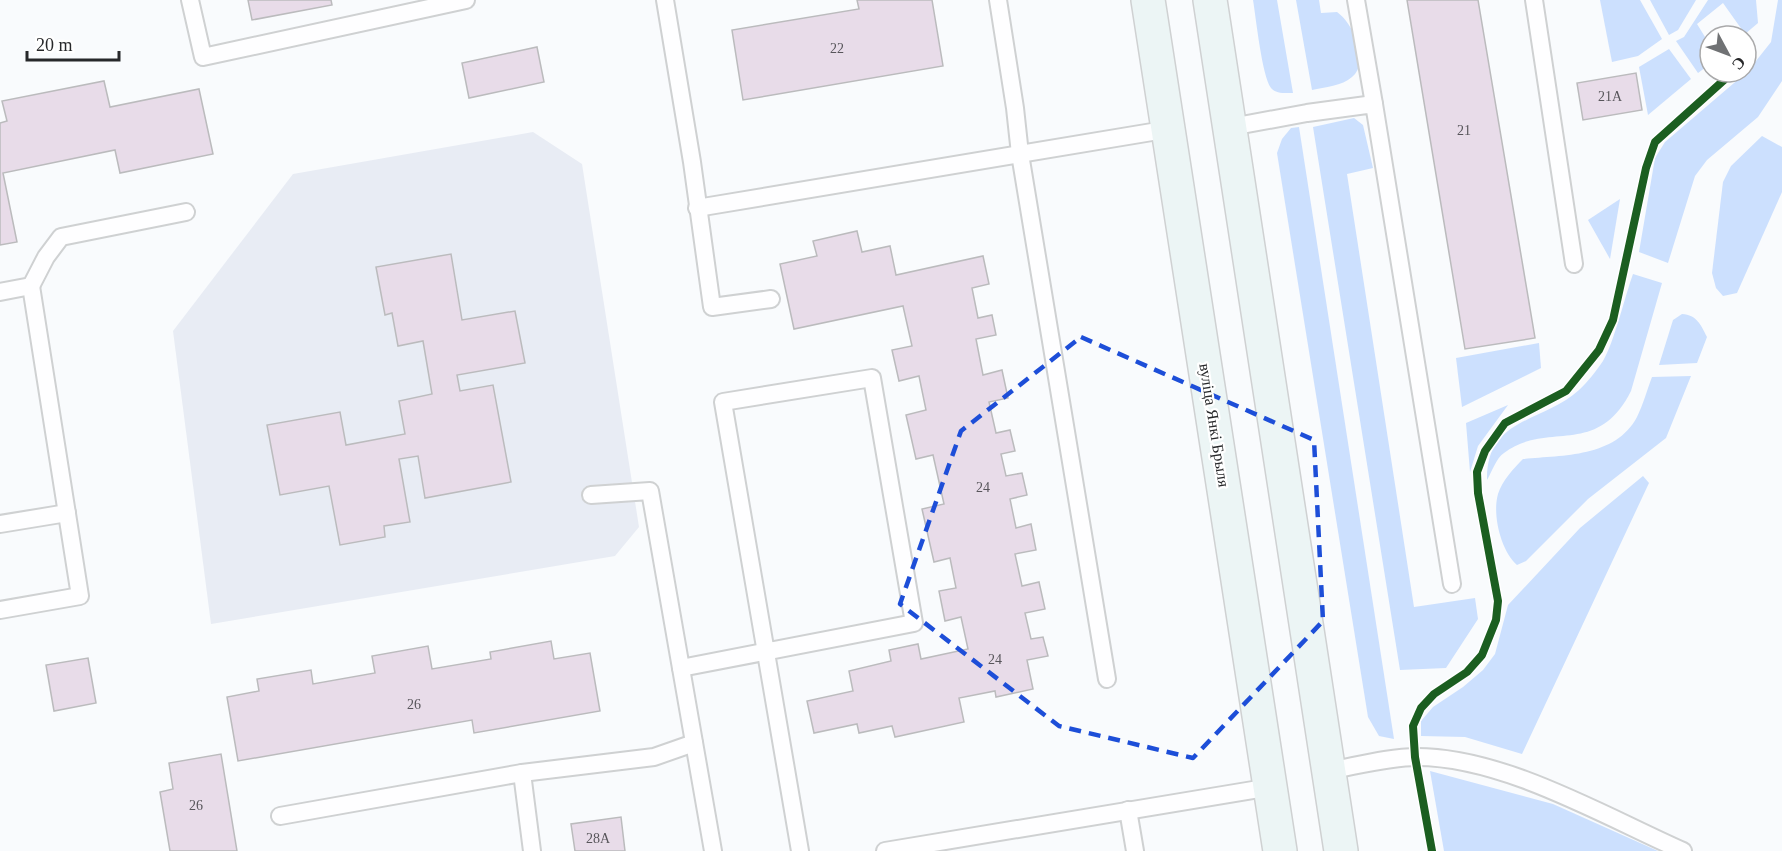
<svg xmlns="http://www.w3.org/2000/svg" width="1782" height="851" viewBox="0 0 1782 851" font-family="Georgia,serif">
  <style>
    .built { fill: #e8ecf4 }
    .green { fill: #cce0fe }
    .building { fill: #e8dce9; stroke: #bbbbbd; stroke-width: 1.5 }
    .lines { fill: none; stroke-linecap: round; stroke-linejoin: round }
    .lane-casing { stroke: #cfd1d2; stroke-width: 20 }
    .secondary-casing { stroke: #cfd1d2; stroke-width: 36 }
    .lane { stroke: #fefeff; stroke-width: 16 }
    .secondary { stroke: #ecf5f5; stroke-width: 33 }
    .cycleway-casing { stroke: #fff; stroke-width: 11 }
    .cycleway { stroke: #1b5e20; stroke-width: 8 }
    .marked { fill: none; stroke: #1d4ed8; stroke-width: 4.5; stroke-dasharray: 12 8; stroke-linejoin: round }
    .labels { text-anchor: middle; stroke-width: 4.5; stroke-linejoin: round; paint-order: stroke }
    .number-label { font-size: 14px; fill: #57555a }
    .street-label { font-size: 16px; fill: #27282a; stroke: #fff }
  </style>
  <rect width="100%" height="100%" fill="#f9fbfd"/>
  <path class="built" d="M533 132 582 164 639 527 615 556 211 624 173 331 293 174Z"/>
  <g class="green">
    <path d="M1253 0H1277L1293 93C1285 93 1276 94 1271 88 1262 76 1256 18 1253 0Z"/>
    <path d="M1296 0H1319L1321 13 1337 12C1353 23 1371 62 1352 77 1342 86 1325 87 1312 90Z"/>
    <path d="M1600 0H1640L1662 39 1638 56 1612 62Z"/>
    <path d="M1650 0H1696L1678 30 1669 35Z"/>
    <path d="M1708 0H1756L1758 23 1745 34 1723 3 1697 24 1710 45V64L1698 73 1676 41 1684 37Z"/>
    <path d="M1778 0H1782V81L1758 117 1707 160 1695 176 1668 263 1639 252 1655 158 1665 142 1748 71 1771 42Z"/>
    <path d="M1669 49 1691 79 1648 115 1639 67Z"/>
    <path d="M1354 118 1363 125 1373 168 1347 174 1414 607 1475 598 1478 619 1446 668 1400 670 1313 127Z"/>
    <path d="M1299 127 1394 739 1379 736 1368 717 1277 153 1282 139 1291 128Z"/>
    <path d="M1762 136 1782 147V192L1737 293 1723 296 1716 288 1712 273 1723 182 1731 166Z"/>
    <path d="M1620 199 1610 259 1588 220Z"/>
    <path d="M1633 274 1662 283 1631 391C1597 459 1547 420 1504 453 1496 458 1492 472 1487 480 1486 417 1543 423 1579 390 1587 383 1597 370 1603 361 1614 343 1625 296 1633 274Z"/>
    <path d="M1682 314C1697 315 1701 325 1707 337L1697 363 1659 365 1673 320Z"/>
    <path d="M1539 343 1541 368 1462 407 1456 358Z"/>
    <path d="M1691 376 1666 438 1588 499 1526 561 1517 565C1501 551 1492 515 1498 494 1502 481 1514 468 1523 459 1562 455 1615 458 1637 417 1643 405 1647 390 1652 377Z"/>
    <path d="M1508 405 1478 446 1470 472 1466 423Z"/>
    <path d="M1643 476 1649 483 1522 754 1465 737 1421 736V721L1433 707 1463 687 1483 670 1495 654 1508 605 1580 528Z"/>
    <path d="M1430 771 1553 804 1658 851H1444Z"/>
  </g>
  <g class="building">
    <path d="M248 0H331L332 5 252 20Z"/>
    <path d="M857 0H932L943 66 743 100 732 30 859 9Z"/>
    <path d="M1407 0H1478L1535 338 1465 349Z"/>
    <path d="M537 47 544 82 469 98 462 63Z"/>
    <path d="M1636 73 1642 110 1583 120 1577 83Z"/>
    <path d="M104 81 110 107 199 89 213 154 120 173 115 150 3 173 17 242 0 245V123L7 121 2 101Z"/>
    <path d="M857 231 862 252 890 246 896 275 983 256 989 284 972 288 978 318 992 315 996 335 976 339 983 375 1002 370 1008 398 989 402 996 433 1010 430 1015 451 1001 454 1006 476 1022 473 1027 495 1010 499 1016 528 1031 524 1036 550 1015 554 1022 586 1039 582 1045 609 1025 613 1031 639 1043 637 1048 656 1027 660 1033 689 996 697 995 691 959 698 964 722 895 737 892 726 859 733 857 724 814 733 807 701 853 691 849 671 891 661 889 650 918 644 921 659 968 649 961 617 945 621 939 591 956 588 950 558 934 562 922 509 944 504 933 455 916 459 906 415 926 410 919 376 899 381 892 350 912 346 903 306 794 329 780 264 817 256 813 241Z"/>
    <path d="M451 254 462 320 515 311 525 363 457 375 460 391 493 385 511 482 425 498 418 456 399 459 410 522 384 526 385 537 340 545 329 486 280 495 267 425 340 412 346 445 405 434 399 401 432 394 423 341 398 346 392 313 385 315 376 267Z"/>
    <path d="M551 641 554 659 590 653 600 711 474 733 472 720 238 761 227 697 259 691 257 679 311 670 313 684 375 673 372 656 428 646 432 669 491 659 490 652Z"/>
    <path d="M88 658 96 703 54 711 46 665Z"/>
    <path d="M221 754 237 851H170L160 792 173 789 169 763Z"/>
    <path d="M621 817 625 851H575L571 824Z"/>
  </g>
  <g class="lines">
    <g class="lane-casing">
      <g id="lane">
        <path d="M190 0 203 57 466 0"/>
        <path d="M665 0 692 162 712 307 771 299"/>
        <path d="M998 0 1015 108 1020 154 1107 679"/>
        <path d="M1356 0 1374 104"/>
        <path d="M1534 0 1574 264"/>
        <path d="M1231 127 1307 113 1374 104 1452 584"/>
        <path d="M697 208 1170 129"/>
        <path d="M0 292 31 286 46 257 61 237 186 212"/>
        <path d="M591 495 650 491 713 851"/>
        <path d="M0 524 67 513"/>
        <path d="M0 610 80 596 31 286"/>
        <path d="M681 668 914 623 872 378 723 402 800 851"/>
        <path d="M1327 771C1356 766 1388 757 1417 757 1504 757 1604 816 1683 851"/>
        <path d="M522 773 532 851"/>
        <path d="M1128 810 1135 851"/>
        <path d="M280 816 522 773 654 757 694 743"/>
        <path d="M885 851 1271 787"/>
      </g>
    </g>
    <g class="secondary-casing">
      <g id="secondary">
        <path d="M1148 0 1280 851"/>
        <path d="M1210 0 1341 851"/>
      </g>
    </g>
    <use href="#lane" class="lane"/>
    <use href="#secondary" class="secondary"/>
    <g class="cycleway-casing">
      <path id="cycleway" d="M1432 851 1415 757 1413 726 1421 708 1434 694 1467 672 1482 655 1496 620 1498 601 1478 493 1477 472 1485 451 1505 423 1566 391 1599 350 1613 320 1646 168 1655 142 1733 72"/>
    </g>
    <use href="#cycleway" class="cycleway"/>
  </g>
  <path class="marked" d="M1081 337 1314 440 1323 621 1193 758 1059 726 900 604 961 431Z"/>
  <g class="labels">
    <g class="number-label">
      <text x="837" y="53">22</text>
      <text x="1610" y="101">21А</text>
      <text x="1464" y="135">21</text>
      <text x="983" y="492">24</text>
      <text x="995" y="664">24</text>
      <text x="414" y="709">26</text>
      <text x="196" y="810">26</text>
      <text x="598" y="843">28А</text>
    </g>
    <g class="street-label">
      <text transform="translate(1215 425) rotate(81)" y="6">вуліца Янкі Брыля</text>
    </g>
  </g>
  <g transform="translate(1728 54) rotate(131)"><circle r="28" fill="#ffffff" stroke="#a9a9aa" stroke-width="1.5"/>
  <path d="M0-4.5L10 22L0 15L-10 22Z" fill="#707274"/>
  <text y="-9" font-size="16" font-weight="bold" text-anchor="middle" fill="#27282a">С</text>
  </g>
  <path d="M27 51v9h92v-9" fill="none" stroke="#27282a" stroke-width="3"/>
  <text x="36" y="51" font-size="18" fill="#27282a" stroke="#ffffff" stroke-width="4.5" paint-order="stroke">20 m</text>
</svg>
